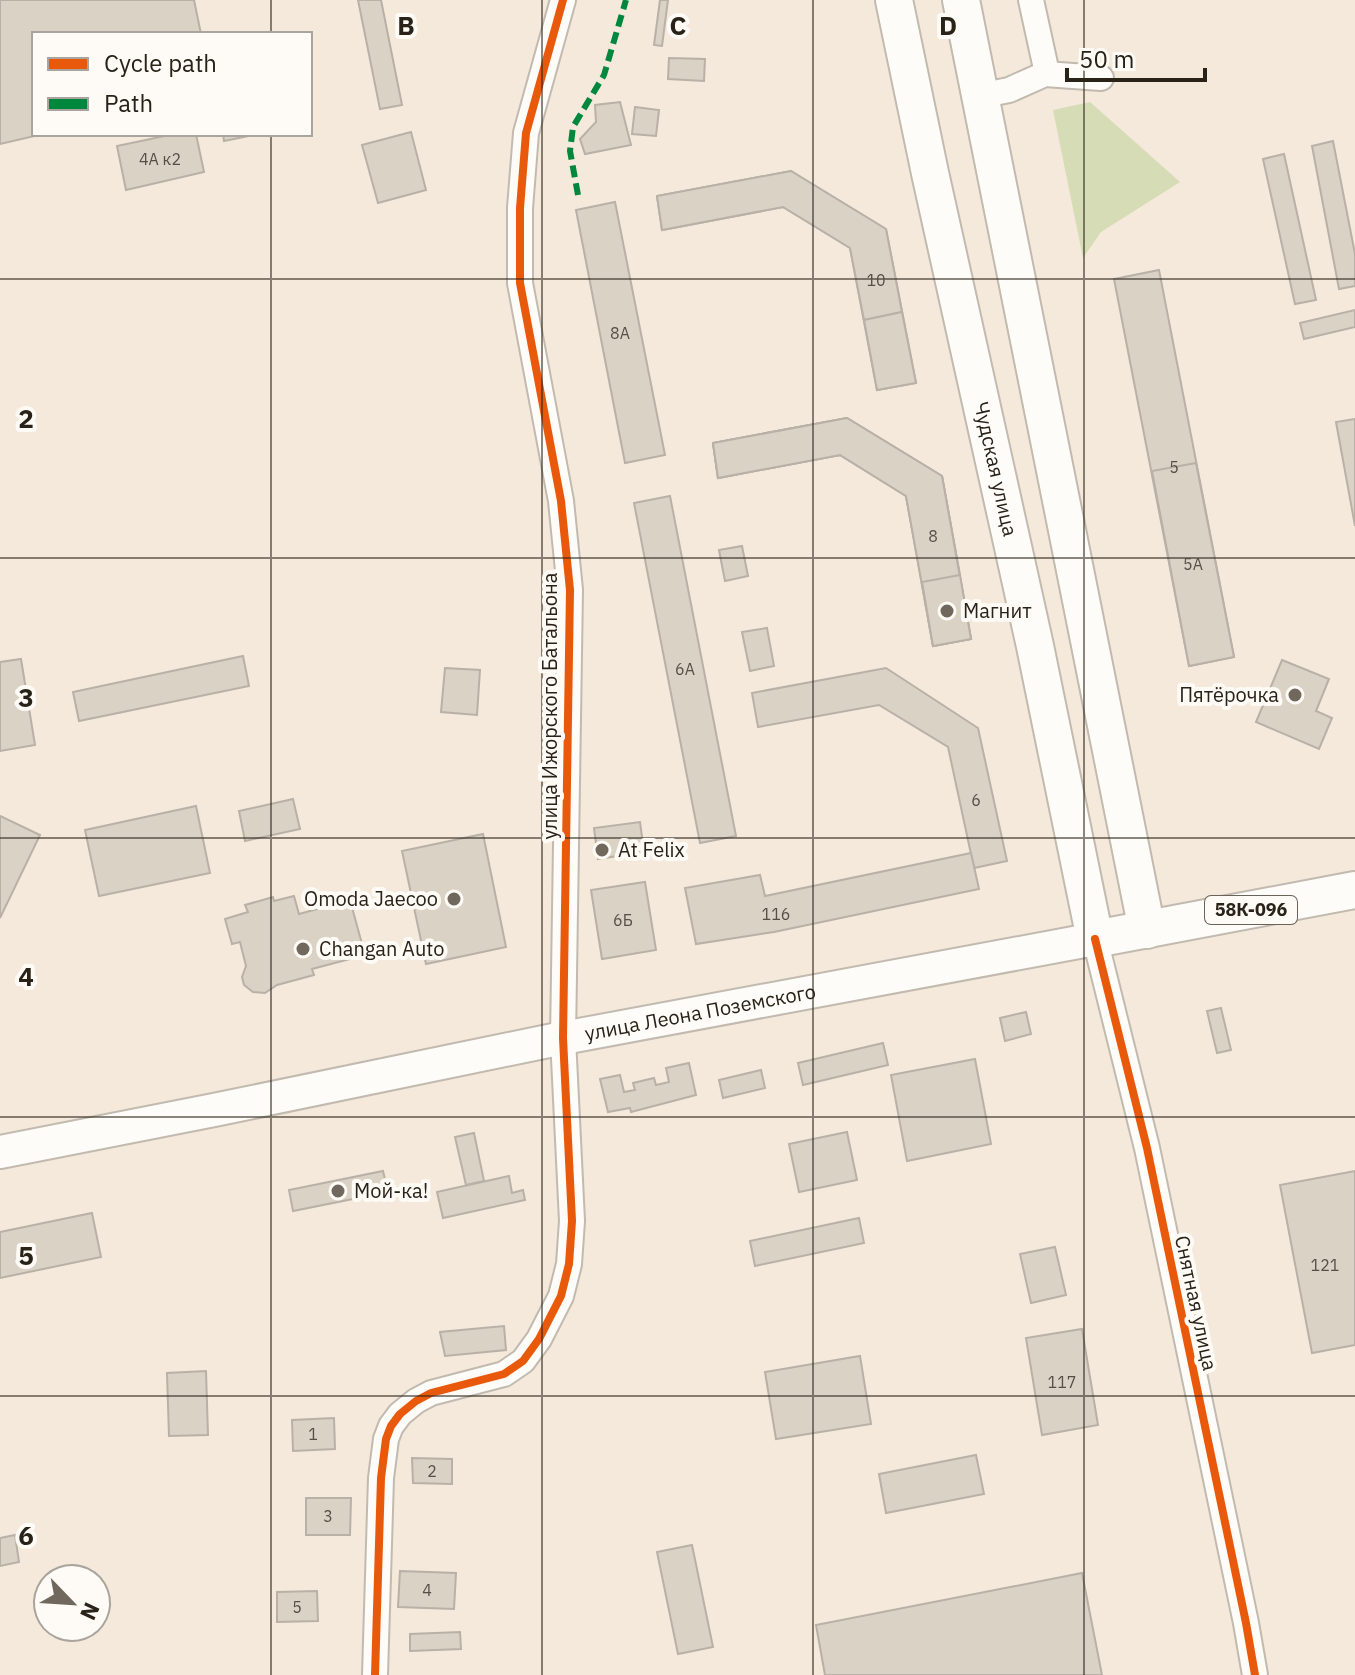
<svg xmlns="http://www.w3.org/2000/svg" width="1355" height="1675" viewBox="0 0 1355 1675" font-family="'IBM Plex Sans',sans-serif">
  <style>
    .green { fill: #d6dcb5 }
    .building { fill: #dbd2c6; stroke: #b9b1a6; stroke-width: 2 }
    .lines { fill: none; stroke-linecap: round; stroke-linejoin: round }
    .minor-casing { stroke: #c2baaf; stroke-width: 28 }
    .major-casing { stroke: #c2baaf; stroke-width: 36 }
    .highway-casing { stroke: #c2baaf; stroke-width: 40 }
    .minor { stroke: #fdfcf9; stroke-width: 24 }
    .major { stroke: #fdfcf9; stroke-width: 32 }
    .highway { stroke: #fdfcf9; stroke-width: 36 }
    .quiet { stroke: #00873e; stroke-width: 6; stroke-dasharray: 12 6; stroke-linecap: butt }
    .cycleway-casing { stroke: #fefaf5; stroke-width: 13 }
    .cycleway { stroke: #e8590c; stroke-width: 8 }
    .grid { fill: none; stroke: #292218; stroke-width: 2; stroke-opacity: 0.55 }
    .poi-dot { fill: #70685c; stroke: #fefaf5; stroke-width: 3 }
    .labels { text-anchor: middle; stroke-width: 8; stroke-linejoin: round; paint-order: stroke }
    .number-label { font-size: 16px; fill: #564f44 }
    .shield { fill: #fefaf5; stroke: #69635a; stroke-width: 2 }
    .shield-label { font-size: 18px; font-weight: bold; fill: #292218 }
    .street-label { font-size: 20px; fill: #292218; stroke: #fefaf5 }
    .poi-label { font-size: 20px; fill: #292218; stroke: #fefaf5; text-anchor: start }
    .grid-label { font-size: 26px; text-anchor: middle; font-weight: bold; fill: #292218; stroke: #fefaf5; stroke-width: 8; stroke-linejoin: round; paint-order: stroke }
  </style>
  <rect width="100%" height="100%" fill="#f4e9da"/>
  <path class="green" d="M1090 102 1180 182 1101 232 1083 258 1053 110Z"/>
  <g class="building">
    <path d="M0 0H194L201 34H34V134H43L0 144Z"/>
    <path d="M358 0H381L402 105 380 109Z"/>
    <path d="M660 0H668L662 46 654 45Z"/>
    <path d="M669 58 705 59 704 81 668 79Z"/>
    <path d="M620 102 631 145 585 154 580 139 596 122 595 105Z"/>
    <path d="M635 107 659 110 656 136 632 134Z"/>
    <path d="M411 132 426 190 378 203 362 145Z"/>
    <path d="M174 134H196L204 172 126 190 117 146Z"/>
    <path d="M223 134H258L224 141Z"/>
    <path d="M1333 141 1355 254V286L1339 289 1312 146Z"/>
    <path d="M1284 154 1316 300 1295 304 1263 159Z"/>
    <path d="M791 171 886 229 916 383 877 390 850 248 783 207 662 230 657 196Z"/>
    <path d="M791 171 886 229 902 312 864 320 850 248 783 207 662 230 657 196Z"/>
    <path d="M615 202 665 455 625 463 576 210Z"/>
    <path d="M1159 270 1234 657 1189 666 1114 279Z"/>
    <path d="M1355 310V327L1304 339 1300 323Z"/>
    <path d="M902 312 916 383 877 390 864 320Z"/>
    <path d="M847 418 942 476 960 575 922 582 906 496 840 455 718 478 713 443Z"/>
    <path d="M847 418 942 476 971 639 933 646 906 496 840 455 718 478 713 443Z"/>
    <path d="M847 418 942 476 971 639 933 646 906 496 840 455 718 478 713 443Z"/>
    <path d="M1355 419V526L1336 422Z"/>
    <path d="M1196 463 1234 657 1189 666 1152 471Z"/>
    <path d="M670 496 736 836 700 843 634 503Z"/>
    <path d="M742 546 748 576 725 581 719 550Z"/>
    <path d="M960 575 971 639 933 646 922 582Z"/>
    <path d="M767 628 774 666 750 671 742 632Z"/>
    <path d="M243 656 249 686 79 721 73 692Z"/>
    <path d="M21 659 35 745 0 751V662Z"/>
    <path d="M1282 660 1329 679 1316 711 1332 718 1319 749 1256 722Z"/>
    <path d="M445 668 480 670 477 715 441 712Z"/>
    <path d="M886 668 978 728 1007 861 974 868 948 747 879 705 758 727 752 693Z"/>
    <path d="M293 799 300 829 245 841 239 811Z"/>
    <path d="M196 806 210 873 99 896 85 830Z"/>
    <path d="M0 816 40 835 0 918Z"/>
    <path d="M640 822 644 852 598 859 594 828Z"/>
    <path d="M483 834 506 947 426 964 402 851Z"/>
    <path d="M971 853 979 889 774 932 696 944 685 888 760 875 765 896Z"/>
    <path d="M645 882 656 950 602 959 591 890Z"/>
    <path d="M294 896 299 914 350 900 365 955 312 969 314 975 277 985 265 993 253 992 244 985 242 977 246 966 240 942 232 944 225 919 248 912 245 905 273 897 274 901Z"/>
    <path d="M1221 1008 1231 1050 1217 1053 1207 1011Z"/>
    <path d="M1026 1012 1031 1034 1005 1041 1000 1018Z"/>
    <path d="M883 1043 888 1065 803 1085 798 1063Z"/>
    <path d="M975 1059 991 1144 907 1161 891 1075Z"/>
    <path d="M689 1063 696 1095 631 1112 630 1108 608 1112 600 1079 620 1075 624 1092 635 1090 633 1083 654 1078 656 1085 669 1082 666 1068Z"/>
    <path d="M761 1070 765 1088 723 1098 719 1080Z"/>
    <path d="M847 1132 857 1180 799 1192 789 1144Z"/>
    <path d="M474 1133 484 1181 466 1185 455 1137Z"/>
    <path d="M383 1171 388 1192 293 1211 289 1190Z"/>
    <path d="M1355 1171V1345L1312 1353 1280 1185Z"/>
    <path d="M509 1176 512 1193 523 1190 525 1200 443 1218 437 1192Z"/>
    <path d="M92 1213 101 1257 0 1278V1232Z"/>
    <path d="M859 1218 864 1243 755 1266 750 1241Z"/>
    <path d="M1055 1247 1066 1295 1031 1303 1020 1254Z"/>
    <path d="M504 1326 506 1350 445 1356 440 1332Z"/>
    <path d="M1082 1329 1098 1425 1042 1435 1026 1338Z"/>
    <path d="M860 1356 871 1424 776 1439 765 1372Z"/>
    <path d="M206 1371 208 1435 169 1436 167 1373Z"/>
    <path d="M334 1418 335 1449 293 1451 292 1420Z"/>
    <path d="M976 1455 984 1494 886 1513 879 1474Z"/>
    <path d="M412 1458 452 1459V1484L413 1483Z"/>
    <path d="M306 1498H351L350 1535H306Z"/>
    <path d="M15 1535 19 1562 0 1566V1538Z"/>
    <path d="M692 1545 713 1647 678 1654 657 1552Z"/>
    <path d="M400 1571 456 1573 454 1609 398 1607Z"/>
    <path d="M1082 1573 1102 1675H825L816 1625Z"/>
    <path d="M317 1591 318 1621 277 1622V1592Z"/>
    <path d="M460 1632 461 1649 410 1651V1634Z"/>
  </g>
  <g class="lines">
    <g class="minor-casing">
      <g id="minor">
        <path d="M1031 0 1045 64V74"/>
        <path d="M979 96 1009 90 1045 74 1101 78"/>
        <path d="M1095 939 1147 1148 1246 1623 1255 1675"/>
        <path d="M375 1675 381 1478 386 1439 391 1426 400 1414 416 1401 431 1393 504 1374 523 1361 539 1339 561 1296 569 1264 572 1221 563 1038 570 590 561 501 520 283V208L526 133 563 0"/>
      </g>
    </g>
    <g class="major-casing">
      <g id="major">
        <path id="s1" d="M0 1152 214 1110 563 1038 1095 939"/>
      </g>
    </g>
    <g class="highway-casing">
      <g id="highway">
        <path id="s2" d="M894 0 930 173 1035 646 1095 939 1355 890"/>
        <path d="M961 0 1147 930"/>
      </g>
    </g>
    <use href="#minor" class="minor"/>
    <use href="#major" class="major"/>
    <use href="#highway" class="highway"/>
    <path class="quiet" d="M578 195 570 151 573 127 604 75 626 0"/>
    <g class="cycleway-casing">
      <g id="cycleway">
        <path d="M1095 939 1147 1148 1246 1623 1255 1675"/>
        <path d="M375 1675 381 1478 386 1439 391 1426 400 1414 416 1401 431 1393 504 1374 523 1361 539 1339 561 1296 569 1264 572 1221 563 1038 570 590 561 501 520 283V208L526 133 563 0"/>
      </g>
    </g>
    <use href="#cycleway" class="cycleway"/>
  </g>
  <path class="grid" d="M271 0V34M542 0V1675M813 0V1675M1084 0V1675M271 134V1675M0 279H1355M0 558H1355M0 838H1355M0 1117H1355M0 1396H1355"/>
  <g class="poi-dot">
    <circle cx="947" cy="611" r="8"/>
    <circle cx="1295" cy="695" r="8"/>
    <circle cx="602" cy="850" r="8"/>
    <circle cx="454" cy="899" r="8"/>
    <circle cx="303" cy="949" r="8"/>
    <circle cx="338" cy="1191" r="8"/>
  </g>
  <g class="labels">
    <g class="number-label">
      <text x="160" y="165">4А к2</text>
      <text x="876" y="286">10</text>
      <text x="620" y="339">8А</text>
      <text x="1174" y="473">5</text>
      <text x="933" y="542">8</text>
      <text x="1193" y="570">5А</text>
      <text x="685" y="675">6А</text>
      <text x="976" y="806">6</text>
      <text x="776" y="920">116</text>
      <text x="623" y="926">6Б</text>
      <text x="1325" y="1271">121</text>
      <text x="1062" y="1388">117</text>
      <text x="313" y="1440">1</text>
      <text x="432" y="1477">2</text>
      <text x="328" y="1522">3</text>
      <text x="427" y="1596">4</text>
      <text x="297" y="1613">5</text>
    </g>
    <rect class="shield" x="1205" y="896" width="92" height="28" rx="6"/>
    <g class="shield-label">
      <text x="1251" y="916">58К-096</text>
    </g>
    <g class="street-label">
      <text dy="7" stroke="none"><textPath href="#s2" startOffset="480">Чудская улица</textPath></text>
      <text transform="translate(550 706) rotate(-90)" y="7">улица Ижорского Батальона</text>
      <text dy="7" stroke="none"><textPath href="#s1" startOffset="714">улица Леона Поземского</textPath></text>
      <text transform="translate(1196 1303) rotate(78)" y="7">Снятная улица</text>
    </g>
    <g class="poi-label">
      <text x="963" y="618">Магнит</text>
      <text x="1279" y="702" text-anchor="end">Пятёрочка</text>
      <text x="618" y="857">At Felix</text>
      <text x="438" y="906" text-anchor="end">Omoda Jaecoo</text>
      <text x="319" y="956">Changan Auto</text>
      <text x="354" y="1198">Мой-ка!</text>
    </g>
  </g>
  <g class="grid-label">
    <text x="406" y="35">B</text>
    <text x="678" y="35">C</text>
    <text x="948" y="35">D</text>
    <text x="26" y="428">2</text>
    <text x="26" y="707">3</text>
    <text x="26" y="986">4</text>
    <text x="26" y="1265">5</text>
    <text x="26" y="1545">6</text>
  </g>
  <rect x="32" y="32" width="280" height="104" fill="#fefaf5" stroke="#a9a49d" stroke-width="2"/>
  <rect x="48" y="58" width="40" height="12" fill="#e8590c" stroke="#a9a49d" stroke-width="2"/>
  <text x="104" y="72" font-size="24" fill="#292218">Cycle path</text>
  <rect x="48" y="98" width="40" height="12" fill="#00873e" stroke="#a9a49d" stroke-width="2"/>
  <text x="104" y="112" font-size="24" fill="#292218">Path</text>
  <g transform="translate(72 1603) rotate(115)"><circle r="38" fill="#fefaf5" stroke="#a9a49d" stroke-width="2"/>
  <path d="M0-6L14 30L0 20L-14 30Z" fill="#70685c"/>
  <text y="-12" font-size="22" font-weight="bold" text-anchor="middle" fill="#292218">N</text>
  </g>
  <path d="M1067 68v12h138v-12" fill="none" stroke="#292218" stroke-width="4"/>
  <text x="1079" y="68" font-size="24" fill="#292218" stroke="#fefaf5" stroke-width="6" paint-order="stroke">50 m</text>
</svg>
